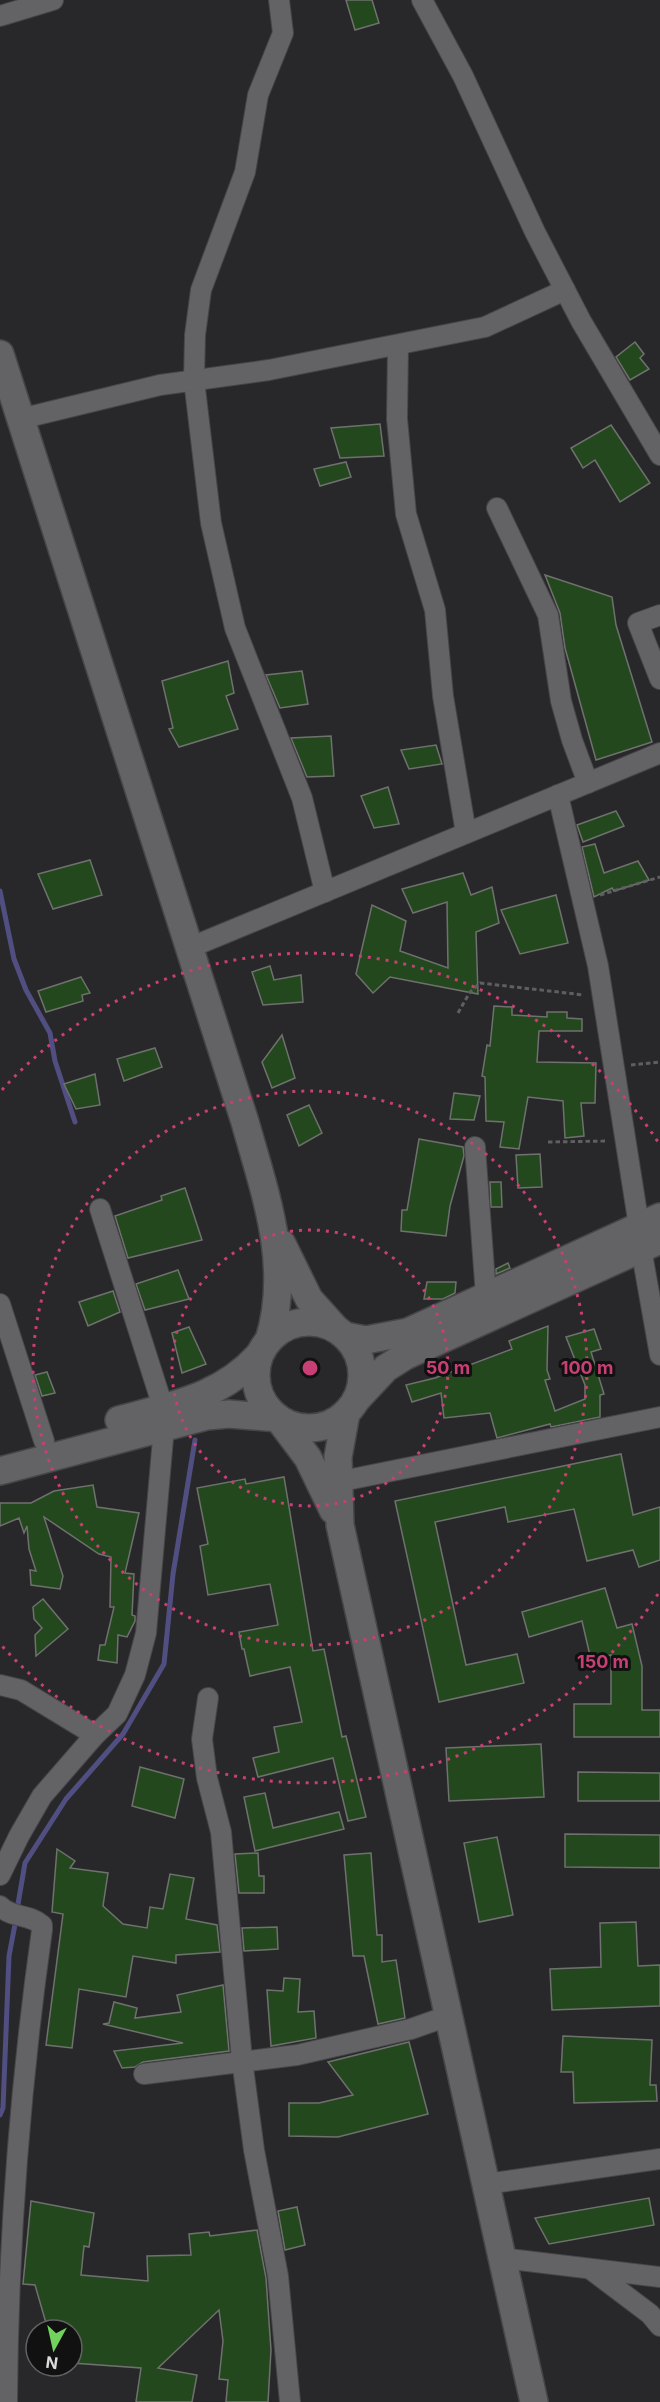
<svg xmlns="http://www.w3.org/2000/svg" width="660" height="2402" viewBox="0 0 660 2402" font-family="Inter,sans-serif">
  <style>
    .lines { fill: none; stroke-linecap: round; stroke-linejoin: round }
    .stream { stroke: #514f81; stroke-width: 5 }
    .building { fill: #24481d; stroke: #6f716f; stroke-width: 1.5 }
    .street-casing { stroke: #464648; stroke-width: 22 }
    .secondary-casing { stroke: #464648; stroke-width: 30 }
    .path { stroke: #5f5f61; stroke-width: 3; stroke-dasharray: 4.5 3; stroke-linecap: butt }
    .street { stroke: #636366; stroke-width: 20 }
    .secondary { stroke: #636366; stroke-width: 27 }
    .ring { fill: none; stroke: #c73f75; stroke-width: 3; stroke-dasharray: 3 6 }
    .centre { fill: #c73f75; stroke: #111112; stroke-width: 3 }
    .ring-label { font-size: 18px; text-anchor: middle; font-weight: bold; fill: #c73f75; stroke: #111112; stroke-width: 6; stroke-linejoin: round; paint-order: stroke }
  </style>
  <rect width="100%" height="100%" fill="#28282a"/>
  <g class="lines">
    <g class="stream">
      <path d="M0 891 14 959 26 990 50 1033 55 1061 75 1122"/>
      <path d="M17 1910 25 1863 66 1799 123 1734 164 1664 173 1574 195 1440"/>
      <path d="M0 2115 3 2108 9 1956 16 1919"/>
    </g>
  </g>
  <g class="building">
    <path d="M346 0H372L379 23 355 30Z"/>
    <path d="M635 342 644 354 640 358 649 369 630 380 616 357Z"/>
    <path d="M380 424 384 456 340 458 331 428Z"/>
    <path d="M611 425 650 483 620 502 595 460 583 468 571 448Z"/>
    <path d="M346 462 351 477 320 486 314 469Z"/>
    <path d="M545 575 612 597 616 625 652 742 596 760 565 648 560 613Z"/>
    <path d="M228 661 234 693 226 696 238 729 179 747 169 729 173 728 162 681Z"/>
    <path d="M302 671 308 704 280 708 266 675Z"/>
    <path d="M331 736 334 776 307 777 291 738Z"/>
    <path d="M436 745 442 764 409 769 401 750Z"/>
    <path d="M388 787 399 824 374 828 361 796Z"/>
    <path d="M616 811 624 826 583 842 577 825Z"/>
    <path d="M595 844 604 873 638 861 649 880 614 891 612 888 594 897 582 847Z"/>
    <path d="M90 860 102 895 53 909 38 874Z"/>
    <path d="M463 873 471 895 492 887 499 923 476 932 478 994 390 977 373 993 356 974 372 905 406 921 400 951 448 968 447 902 413 913 402 889Z"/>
    <path d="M556 895 568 943 520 954 501 910Z"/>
    <path d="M270 966 274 980 301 975 303 1002 263 1005 252 972Z"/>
    <path d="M81 977 90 993 82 995 83 1001 46 1012 38 991Z"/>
    <path d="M494 1006 512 1007V1015L547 1017V1012H567V1018L582 1019V1031H539L537 1062 596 1063 595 1103H581L584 1136 565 1138 563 1101 528 1097 519 1149 500 1147 504 1122 486 1121 485 1077 482 1076 487 1045 490 1046Z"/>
    <path d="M282 1035 295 1078 272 1088 262 1062Z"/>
    <path d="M155 1048 162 1067 124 1081 117 1059Z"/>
    <path d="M95 1074 100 1105 76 1109 64 1084Z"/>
    <path d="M454 1093 480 1096 474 1120 450 1119Z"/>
    <path d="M309 1105 322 1133 299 1146 287 1115Z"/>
    <path d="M419 1139 463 1147 464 1156 450 1206 446 1236 401 1231 402 1210H407Z"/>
    <path d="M540 1154 542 1187 518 1188 516 1155Z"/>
    <path d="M490 1182H501L502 1207H491Z"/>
    <path d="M185 1188 202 1240 128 1258 115 1216 162 1200 161 1196Z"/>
    <path d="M508 1263 510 1268 496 1274V1269Z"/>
    <path d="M178 1270 189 1299 145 1310 136 1284Z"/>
    <path d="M427 1282H456L455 1293 443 1299H424Z"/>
    <path d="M113 1291 120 1312 88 1326 79 1302Z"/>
    <path d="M548 1326 547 1370 550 1379 545 1380 555 1411 585 1399V1385L566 1337 594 1329 601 1349 591 1352 604 1394 600 1395V1417L551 1427 550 1424 497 1438 490 1413 444 1418 441 1393 412 1402 406 1385 435 1378 512 1349 509 1341Z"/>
    <path d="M189 1327 206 1364 182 1373 172 1333Z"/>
    <path d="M47 1372 55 1393 42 1396 35 1375Z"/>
    <path d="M621 1454 633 1515 660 1507V1560L639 1567 633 1550 587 1561 574 1509 508 1522 505 1507 435 1522 466 1665 517 1654 524 1683 439 1702 395 1501Z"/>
    <path d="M284 1477 313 1651 324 1649 342 1737 346 1736 366 1817 348 1821 333 1758 258 1777 253 1758 279 1752 274 1727 302 1722 290 1667 250 1676 244 1649H242L239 1632 278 1625 270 1584 208 1595 200 1546 208 1544 197 1488 245 1479 246 1484Z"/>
    <path d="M93 1485 97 1507 139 1513 125 1573 134 1574 132 1615 135 1616V1621L127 1637 118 1635 117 1663 98 1660 100 1645H105L114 1607H110L111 1557 99 1554 44 1517 63 1576 60 1589 31 1585 30 1570 36 1571 29 1549 27 1526 24 1533 19 1518 0 1526V1503H31L54 1491Z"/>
    <path d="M605 1588 617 1628 632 1624 642 1666V1710H660V1737H574V1704H611V1655L591 1660 582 1621 529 1637 522 1612Z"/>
    <path d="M43 1599 68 1629 36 1656 35 1635 42 1628 34 1619 33 1607Z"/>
    <path d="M541 1744 544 1797 449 1801 446 1748Z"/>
    <path d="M140 1767 184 1779 175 1818 132 1806Z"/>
    <path d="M578 1772 660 1773V1801H578Z"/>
    <path d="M265 1793 273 1828 339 1812 344 1829 255 1851 244 1797Z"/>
    <path d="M565 1834 660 1835V1868L565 1867Z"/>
    <path d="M497 1837 513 1915 479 1922 464 1843Z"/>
    <path d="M57 1849 75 1861 70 1868 108 1873 103 1906 123 1924 147 1928 150 1907 163 1909 170 1874 194 1878 186 1919 217 1925 220 1952 176 1955V1963L133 1956 126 1997 79 1989 72 2048 46 2045 63 1914 52 1912Z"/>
    <path d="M258 1853 259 1876H264V1893H239L235 1854Z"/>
    <path d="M371 1853 377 1935H382V1962L396 1960 405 2018 378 2024 364 1956H353L344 1855Z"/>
    <path d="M636 1922 638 1966 660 1965V2006L552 2010 550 1969 601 1967 600 1923Z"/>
    <path d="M277 1927 278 1949 244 1951 242 1928Z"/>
    <path d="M284 1978 300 1979 298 2012 314 2011 316 2038 271 2046 267 1990 283 1991Z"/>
    <path d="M223 1985 229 2051 143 2062 135 2067 122 2068 114 2051 183 2043 103 2024 109 2023 114 2002 137 2008 135 2018 181 2012 177 1995Z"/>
    <path d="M563 2036 652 2040 650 2085H656L657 2101 574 2103 573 2072H561Z"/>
    <path d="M409 2042 428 2114 338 2137 289 2136V2103H319L353 2095 328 2062Z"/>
    <path d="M649 2198 654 2225 549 2244 535 2218Z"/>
    <path d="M31 2201 94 2213 89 2247 84 2246 81 2275 148 2281 147 2256 191 2255 189 2234 209 2232 210 2236 257 2230 266 2278 271 2350 268 2402H226L228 2380 219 2379 223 2341 219 2310 158 2368 197 2375 192 2402H136L141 2368 72 2363V2330H48L35 2285 23 2284Z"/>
    <path d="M297 2207 305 2245 285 2250 278 2211Z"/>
  </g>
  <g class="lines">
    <g class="street-casing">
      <g id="street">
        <path d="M279 0 283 33 258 95 245 172 201 290 195 335 194 380 211 523 235 628 302 798 325 892"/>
        <path d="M422 0 463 76 535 232 581 321 660 455"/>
        <path d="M0 16 53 0"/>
        <path d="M398 346 397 419 406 514 435 610 443 696 466 833"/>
        <path d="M20 419 160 385 269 370 485 327 565 290"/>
        <path d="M497 508 548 615 561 701 572 740 588 783"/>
        <path d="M660 615 638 623 660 679"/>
        <path d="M558 795 598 966 639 1226"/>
        <path d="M189 948 660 753"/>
        <path d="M475 1147 486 1296"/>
        <path d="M100 1209 163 1407"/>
        <path d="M641 1248 660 1355"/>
        <path d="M0 1304 44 1441"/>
        <path d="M337 1482 660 1417"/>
        <path d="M0 1685 21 1690 95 1735"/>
        <path d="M208 1698 202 1739 207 1778 221 1832 242 2060 254 2150 278 2276 290 2402"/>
        <path d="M0 1875 19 1836 42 1796 95 1735 117 1714 135 1675 146 1633 164 1427"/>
        <path d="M0 1906C11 1918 30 1914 42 1925V1930C20 2086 8 2244 7 2402"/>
        <path d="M144 2074 297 2055 411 2029 448 2016"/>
        <path d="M486 2184 660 2159"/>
        <path d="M502 2258 660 2277"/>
        <path d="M593 2271 650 2314 660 2326"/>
      </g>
    </g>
    <g class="secondary-casing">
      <g id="secondary">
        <path d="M0 354 245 1122C265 1193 292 1266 269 1340"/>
        <path d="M282 1244 309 1299 336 1329"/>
        <circle cx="309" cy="1375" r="53"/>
        <path d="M345 1336 366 1340 408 1332 660 1217"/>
        <path d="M356 1400 386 1368 405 1356 660 1240"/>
        <path d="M346 1413 338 1457 340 1525 534 2402"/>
        <path d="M119 1420C172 1405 220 1398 259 1355"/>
        <path d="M0 1471 207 1416 229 1414 278 1418 308 1458 333 1510"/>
      </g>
    </g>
    <g class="path">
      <path d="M600 895 660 877"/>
      <path d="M458 1013 470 992 480 983 584 995"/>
      <path d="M631 1065 660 1062"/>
      <path d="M548 1142 608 1141"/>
    </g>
    <use href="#street" class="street"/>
    <use href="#secondary" class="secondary"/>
  </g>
  <g class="ring">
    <circle cx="310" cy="1368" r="138"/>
    <circle cx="310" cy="1368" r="277"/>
    <path d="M658 1594A415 415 0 0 1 2 1646M2 1090A415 415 0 0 1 658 1142"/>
  </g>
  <circle cx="310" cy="1368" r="9" class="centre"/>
  <g class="ring-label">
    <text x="448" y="1374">50 m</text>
    <text x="587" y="1374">100 m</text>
    <text x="603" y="1668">150 m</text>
  </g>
  <g transform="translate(54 2348) rotate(188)"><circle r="28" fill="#111112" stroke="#626264" stroke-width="1.5"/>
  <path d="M0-4.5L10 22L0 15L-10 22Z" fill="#72d25d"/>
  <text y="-9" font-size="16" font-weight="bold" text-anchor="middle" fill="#dcdcde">N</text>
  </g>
</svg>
